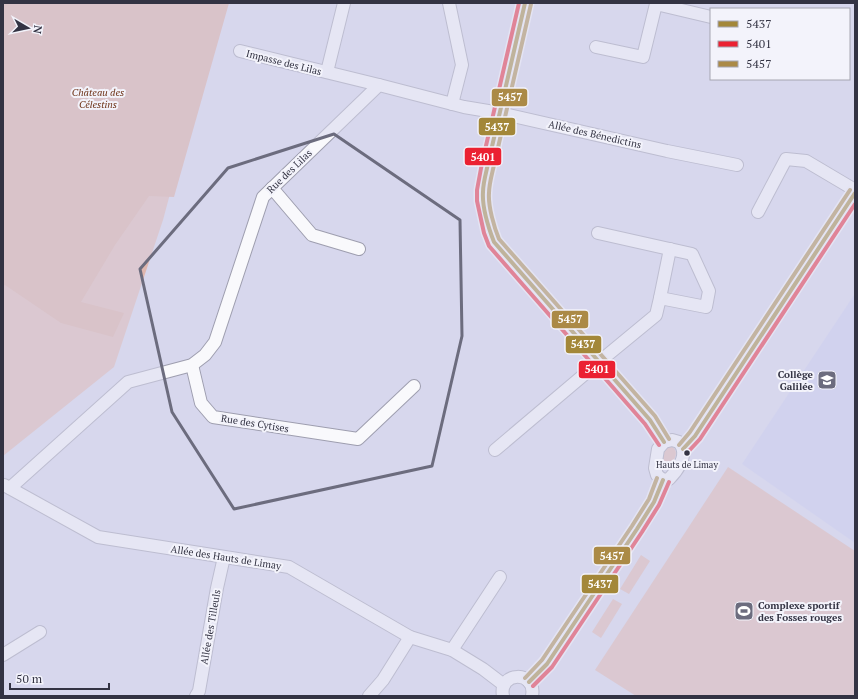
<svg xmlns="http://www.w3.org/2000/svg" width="858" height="699" viewBox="0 0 858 699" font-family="'PT Serif',serif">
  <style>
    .built { fill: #cbcdf0 }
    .green { fill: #dfb7af }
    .forest { fill: #dcaa9e }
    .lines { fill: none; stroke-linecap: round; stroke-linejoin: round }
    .minor-casing { stroke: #9e9eaf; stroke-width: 14 }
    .minor { stroke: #f9f9fc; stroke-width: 12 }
    .bus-1-casing { stroke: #f3f3fb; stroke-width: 7 }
    .bus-2-casing { stroke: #f3f3fb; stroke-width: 7 }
    .bus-3-casing { stroke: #f3f3fb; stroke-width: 7 }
    .bus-1 { stroke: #a38739; stroke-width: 4 }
    .bus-2 { stroke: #eb2132; stroke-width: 4 }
    .bus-3 { stroke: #ab8a46; stroke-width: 4 }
    .marked { fill: none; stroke: #6c6c7e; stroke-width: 3; stroke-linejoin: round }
    .bus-dot { fill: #333343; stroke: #f3f3fb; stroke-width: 1.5 }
    .labels { text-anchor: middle; stroke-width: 4; stroke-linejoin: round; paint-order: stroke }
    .bus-label { font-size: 9px; fill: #333343; stroke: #f3f3fb }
    .street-label { font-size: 10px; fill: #333343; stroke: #f3f3fb }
    .park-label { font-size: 10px; font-style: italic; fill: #6f3419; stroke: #f3f3fb }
    .poi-label { font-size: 10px; font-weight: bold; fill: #333343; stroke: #f3f3fb; text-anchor: end }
    .line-badge { stroke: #f3f3fb; stroke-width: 1.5 }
    .badge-label { font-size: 11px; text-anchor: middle; font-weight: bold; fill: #fff }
  </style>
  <rect width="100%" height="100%" fill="#d7d7ed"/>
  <path class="built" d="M854 295H855V543L742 464Z"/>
  <g class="green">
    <path d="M3 3H221L163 220 114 367 3 456Z"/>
    <path d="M668 446H672C680 453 674 459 670 467L664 468 661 463 664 451Z"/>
    <path d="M728 467 855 551V696H636L595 670Z"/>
    <path d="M641 555 650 561 629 594 620 589Z"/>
    <path d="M613 599 622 604 601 638 592 632Z"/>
  </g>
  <path class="forest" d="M3 3H229L174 197 149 196 115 245 81 302 124 313 113 337 61 323 5 285 3 286Z"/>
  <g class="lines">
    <g class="minor-casing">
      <g id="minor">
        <path d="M449 3 462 65 452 104"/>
        <path d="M525 3 488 164 483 191V200L490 232 494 242 650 420 664 442"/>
        <path d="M596 47 643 57 656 4 711 17"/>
        <path d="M240 51 379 85"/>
        <path d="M327 72 344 3"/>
        <path d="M272 188 312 235 359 249"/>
        <path d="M758 212 786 159 806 161 855 190"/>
        <path d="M660 298 670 249"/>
        <path d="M192 365 201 403 213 417 358 439 414 386"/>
        <path d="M672 440 679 442C680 444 681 445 682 447 687 458 676 472 669 479L663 480 657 475 655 468 658 449 664 442Z"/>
        <path d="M683 449 695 436 855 193"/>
        <path d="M495 450 599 362 656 315 660 298 706 307 709 291 692 254 598 233"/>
        <path d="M4 485 98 537 289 567 410 637 452 650 483 669 504 685"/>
        <path d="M10 488 128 382 192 365 205 355 215 342 263 197 379 85 464 107 500 113 667 151 737 165"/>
        <path d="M452 650 500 577"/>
        <path d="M3 655 40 632"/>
        <path d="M529 682 547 664 637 529 654 502 663 480"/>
        <path d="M196 696 199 691 217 588 224 557"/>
        <path d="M369 696 383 680 410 637"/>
        <path d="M503 696C498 671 537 670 532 696"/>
      </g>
    </g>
    <use href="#minor" class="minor"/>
    <g class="bus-1-casing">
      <g id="bus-1">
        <path d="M525 3 488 164C486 173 483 183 483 192 482 207 489 229 494 242L650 420 664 442"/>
        <path d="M683 449 695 436 855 193"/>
        <path d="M529 682 547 664 637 529 654 502 663 480"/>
      </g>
    </g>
    <g class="bus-2-casing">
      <g id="bus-2">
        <path d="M519 3 482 163 477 190V201L484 233 489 246 645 424 659 445"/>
        <path d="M687 453 700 439 855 204"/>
        <path d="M533 686 552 667 642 532 659 505 669 482"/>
      </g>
    </g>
    <g class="bus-3-casing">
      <g id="bus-3">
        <path d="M531 4 494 165C492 174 489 184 489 193 488 206 494 227 499 239L655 416 669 439"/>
        <path d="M679 445 690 432 850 190"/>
        <path d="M525 678 542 660 632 526 649 499 657 478"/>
      </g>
    </g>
    <use href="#bus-1" class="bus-1"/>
    <use href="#bus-2" class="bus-2"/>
    <use href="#bus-3" class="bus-3"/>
  </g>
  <path d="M0 0H858V699H0ZM334 134 460 220 462 336 432 466 234 509 172 412 140 269 228 168Z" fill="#d7d7ed" fill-opacity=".55" fill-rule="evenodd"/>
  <path class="marked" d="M334 134 460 220 462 336 432 466 234 509 172 412 140 269 228 168Z"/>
  <defs>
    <g id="school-square" transform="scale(1)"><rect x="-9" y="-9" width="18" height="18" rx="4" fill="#6c6c7e" stroke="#f3f3fb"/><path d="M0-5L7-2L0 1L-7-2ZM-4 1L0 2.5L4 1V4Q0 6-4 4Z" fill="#fff"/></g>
    <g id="stadium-square" transform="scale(1)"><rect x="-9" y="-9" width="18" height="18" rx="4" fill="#6c6c7e" stroke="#f3f3fb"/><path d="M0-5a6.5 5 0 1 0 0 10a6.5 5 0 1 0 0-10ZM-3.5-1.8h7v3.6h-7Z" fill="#fff"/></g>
  </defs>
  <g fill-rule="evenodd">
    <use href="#school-square" x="827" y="380"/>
    <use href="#stadium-square" x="744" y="611"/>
  </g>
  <circle class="bus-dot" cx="687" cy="453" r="3.5"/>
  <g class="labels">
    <g class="bus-label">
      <text x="687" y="468">Hauts de Limay</text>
    </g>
    <g class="street-label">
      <text transform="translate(284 62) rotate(14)" y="4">Impasse des Lilas</text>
      <text transform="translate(595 134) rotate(13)" y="4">Allée des Bénedictins</text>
      <text transform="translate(289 171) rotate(-44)" y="4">Rue des Lilas</text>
      <text transform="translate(255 423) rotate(9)" y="4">Rue des Cytises</text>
      <text transform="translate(226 557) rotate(9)" y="4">Allée des Hauts de Limay</text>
      <text transform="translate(210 627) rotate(-80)" y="4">Allée des Tilleuls</text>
    </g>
    <g class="park-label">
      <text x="98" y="96">Château des<tspan x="98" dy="12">Célestins</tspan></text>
    </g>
    <g class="poi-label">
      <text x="813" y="378">Collège<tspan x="813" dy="12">Galilée</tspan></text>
      <text x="758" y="609" text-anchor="start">Complexe sportif<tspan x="758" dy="12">des Fosses rouges</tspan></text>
    </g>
  </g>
  <g class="line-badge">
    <rect x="491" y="88" width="37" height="19" rx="4" fill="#ab8a46"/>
    <rect x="478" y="117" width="38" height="19" rx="4" fill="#a38739"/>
    <rect x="464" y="147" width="38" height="19" rx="4" fill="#eb2132"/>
    <rect x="551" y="310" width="38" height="19" rx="4" fill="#ab8a46"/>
    <rect x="565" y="335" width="37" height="19" rx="4" fill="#a38739"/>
    <rect x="578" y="360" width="38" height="19" rx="4" fill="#eb2132"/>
    <rect x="593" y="546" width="38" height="19" rx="4" fill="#ab8a46"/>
    <rect x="581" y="574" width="38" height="20" rx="4" fill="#a38739"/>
  </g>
  <g class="badge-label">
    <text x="510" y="101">5457</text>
    <text x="497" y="131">5437</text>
    <text x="483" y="161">5401</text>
    <text x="570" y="323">5457</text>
    <text x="583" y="348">5437</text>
    <text x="597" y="373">5401</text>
    <text x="612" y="560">5457</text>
    <text x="600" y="588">5437</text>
  </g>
  <rect width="858" height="699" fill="none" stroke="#333343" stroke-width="8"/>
  <rect x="710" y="8" width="140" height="72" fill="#f3f3fb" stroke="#a6a6b1"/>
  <rect x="718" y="21" width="20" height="6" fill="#a38739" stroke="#a6a6b1"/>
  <text x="746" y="28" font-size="12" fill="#333343">5437</text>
  <rect x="718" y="41" width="20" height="6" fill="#eb2132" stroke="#a6a6b1"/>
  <text x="746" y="48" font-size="12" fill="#333343">5401</text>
  <rect x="718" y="61" width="20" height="6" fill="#ab8a46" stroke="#a6a6b1"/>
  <text x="746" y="68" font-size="12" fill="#333343">5457</text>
  <g transform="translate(28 28) rotate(99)" stroke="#f3f3fb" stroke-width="3" paint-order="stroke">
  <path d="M0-3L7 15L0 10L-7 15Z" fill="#333343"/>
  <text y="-6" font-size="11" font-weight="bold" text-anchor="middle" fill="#333343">N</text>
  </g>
  <path d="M10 683v6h99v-6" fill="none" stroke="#333343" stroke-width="2"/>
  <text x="16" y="683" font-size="12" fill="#333343" stroke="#f3f3fb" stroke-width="3" paint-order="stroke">50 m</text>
</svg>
